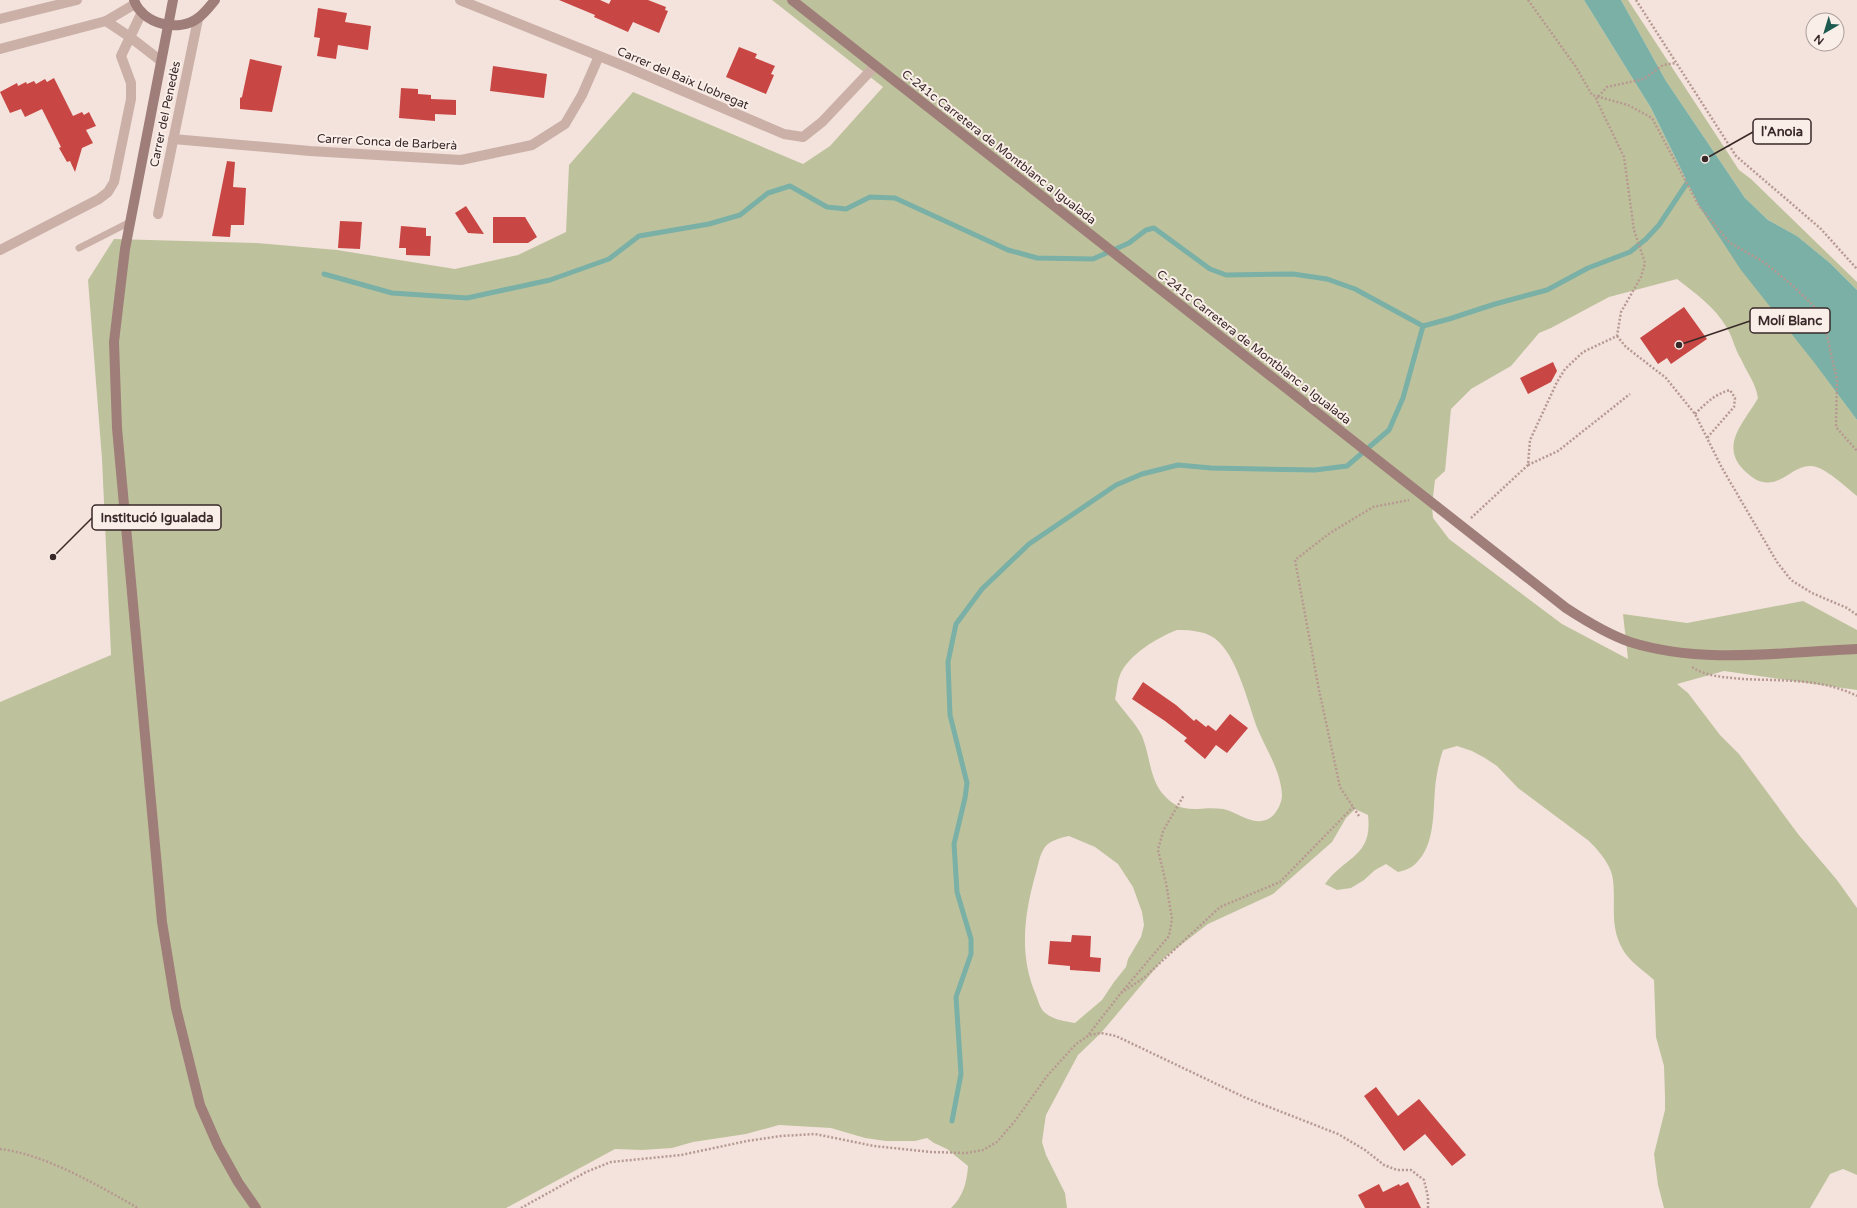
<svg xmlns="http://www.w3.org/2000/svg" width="1857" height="1208" viewBox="0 0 1857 1208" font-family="'Varela Round',sans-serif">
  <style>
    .green { fill: #bec29c; fill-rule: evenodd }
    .water { fill: #7ab0a6 }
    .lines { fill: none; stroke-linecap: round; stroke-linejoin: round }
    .stream { stroke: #7ab0a6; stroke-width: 5 }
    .building { fill: #c84644 }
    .path { stroke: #b79992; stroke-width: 2.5; stroke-dasharray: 2 2; stroke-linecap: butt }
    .service { stroke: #cbb0a8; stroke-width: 7 }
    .minor { stroke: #cbb0a8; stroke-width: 10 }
    .secondary { stroke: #9f7e79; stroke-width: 10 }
    .labels { text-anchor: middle; stroke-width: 4; stroke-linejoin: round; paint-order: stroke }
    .street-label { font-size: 12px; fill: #382928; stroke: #faeee9 }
    .leader { fill: none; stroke: #382928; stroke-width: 1.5 }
    .callout-dot { fill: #382928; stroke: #faeee9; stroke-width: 1.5 }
    .callout { fill: #faeee9; stroke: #382928; stroke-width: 1.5 }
    .callout-label { font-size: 13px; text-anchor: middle; font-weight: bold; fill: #382928 }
  </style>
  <rect width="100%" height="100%" fill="#f3e3dc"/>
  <g class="green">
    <path d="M772 0H1584L1651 108 1699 206 1857 420V496C1847 488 1824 466 1811 466 1796 465 1786 480 1772 482 1762 484 1755 480 1747 473 1717 447 1744 423 1758 398 1755 381 1748 375 1741 359 1735 350 1733 338 1727 328 1715 307 1696 294 1677 279L1609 297 1551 328 1539 333 1511 366 1471 389 1451 409 1445 471 1435 480 1432 505 1433 518 1449 539 1562 624 1628 659 1623 614 1687 623 1803 601 1857 630V690L1724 671 1677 684 1688 693 1720 735 1739 754 1798 834 1837 880 1857 908V1175L1843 1169 1830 1174 1810 1208H1664L1658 1185 1654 1154 1665 1110V1096L1664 1066 1656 1037 1654 980C1644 971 1629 961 1623 950 1609 925 1616 906 1613 880 1612 866 1599 851 1589 841L1518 788 1497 766 1485 758 1472 751 1457 746 1443 750C1439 762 1436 776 1435 789 1433 815 1435 848 1413 866 1409 869 1403 871 1398 872L1386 864 1375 870 1364 880 1351 888 1337 890 1325 884C1345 856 1373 857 1368 815L1355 809 1346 818 1332 842 1273 894 1208 924 1165 957 1101 1033 1078 1055 1046 1115 1044 1128 1042 1142 1046 1155 1065 1193 1067 1208H951C963 1197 967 1182 968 1166L947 1149 934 1143 927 1138 915 1141H886L865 1138 831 1128 779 1125 746 1134 693 1142 672 1148 642 1150 615 1149 506 1208H0V702L111 655 102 459 88 280 114 239 257 243 337 250 455 269 518 255 566 232 569 165 633 92 803 164 830 146 883 87ZM1177 630C1192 630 1208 631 1219 642 1239 662 1248 704 1258 730 1267 751 1281 772 1282 795 1282 804 1275 817 1266 820 1250 825 1238 812 1223 809 1198 805 1183 818 1162 793 1149 776 1150 755 1142 736 1136 723 1123 711 1115 699 1117 692 1117 682 1120 675 1129 654 1157 638 1177 630ZM1069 836 1095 847 1118 864 1133 887 1142 912 1144 925 1141 937 1128 959 1126 967 1114 982 1102 1000 1075 1023C1064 1021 1053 1020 1044 1012 1040 1008 1038 1000 1036 995 1019 956 1024 916 1035 876 1038 867 1039 855 1045 847 1051 840 1060 838 1069 836Z"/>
    <path d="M1621 0H1628L1739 170 1751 179 1857 282V290L1830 263 1797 236 1768 220 1745 198 1666 81Z"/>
  </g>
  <path class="water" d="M1584 0H1621L1666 81 1745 198 1768 220 1797 236 1830 263 1857 290V420L1813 361 1741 270 1699 206 1651 108Z"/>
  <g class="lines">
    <g class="stream">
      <path d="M324 274 392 293 467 298 550 280 609 259 639 236 709 224 740 215 768 193 790 186 827 207 846 209 870 197 895 198 1008 250 1037 258 1093 259 1129 243 1146 230 1154 228 1210 269 1226 275 1293 274 1327 279 1355 289 1423 326"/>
      <path d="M952 1121 961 1074 956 997 971 954V939L957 892 954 844 965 798 967 783 950 715 948 662 956 624 982 589 1029 544 1116 485 1142 474 1178 465 1211 468 1315 470 1347 466 1389 430 1403 398 1423 326 1449 319 1495 304 1547 290 1588 268 1630 252 1646 239 1659 225 1691 177"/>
    </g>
  </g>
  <g class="building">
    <path d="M559 0H600L609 4 611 0H648L666 7 665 10 668 11 659 33 633 22 628 32 594 17 595 15Z"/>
    <path d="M318 8 347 13 345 22 371 26 368 50 338 45 336 59 317 56 320 38 314 37Z"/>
    <path d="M739 47 757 54 755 58 775 66 771 74 774 75 766 94 726 77Z"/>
    <path d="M250 59 282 66 272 112 240 109V98L242 97Z"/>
    <path d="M493 66 547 74 544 98 490 91Z"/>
    <path d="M54 78 73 116 82 112 84 115 89 112 96 126 86 130 93 143 82 148 75 172 70 161 67 162 59 148 61 147 42 109 25 117 21 109 10 113 0 92 17 83 18 86 26 82 27 84 34 81 36 84 45 79 47 82Z"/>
    <path d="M401 88 418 89V94L431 95V99L456 100V115L435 114V121L399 118Z"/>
    <path d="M227 161 235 162 233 187 246 188 244 225H231L230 237 212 236Z"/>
    <path d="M466 206 484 234 468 233 455 213Z"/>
    <path d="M493 217H525L537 237 528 243H493Z"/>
    <path d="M340 221 362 222 360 249 338 248Z"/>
    <path d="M401 226 426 228V236H431L430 256 406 255V248H399Z"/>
    <path d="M1684 307 1707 339 1671 364 1667 358 1658 364 1640 338Z"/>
    <path d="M1553 362 1557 371 1551 382 1528 394 1520 378Z"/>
    <path d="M1143 682 1176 705 1194 721 1196 719 1206 727 1208 725 1216 731 1230 714 1248 728 1227 753 1216 745 1205 759 1184 741 1187 738 1165 721 1132 699Z"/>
    <path d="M1072 935 1091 936 1090 957 1101 958 1100 972 1070 970V966L1048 964 1050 941 1071 942Z"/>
    <path d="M1376 1087 1398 1116 1419 1099 1466 1155 1452 1166 1425 1134 1404 1151 1364 1096Z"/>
    <path d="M1408 1182 1421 1208H1365L1358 1195 1379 1184 1383 1192 1399 1184 1400 1186Z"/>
  </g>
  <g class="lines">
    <g class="path">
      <path d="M1528 0 1576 67 1592 95 1628 105 1652 118 1699 206 1729 242 1765 263 1792 285 1822 314 1837 380 1836 427 1857 451"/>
      <path d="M1636 0 1736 156 1820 228 1857 269"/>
      <path d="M1617 336 1626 347 1666 378 1695 414 1722 468 1777 562 1791 580 1812 593 1847 608 1857 615"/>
      <path d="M1695 414C1706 403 1715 394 1730 390L1735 398 1734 407 1707 438"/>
      <path d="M1528 465 1558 451 1630 394"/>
      <path d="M1471 518 1528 465 1530 440 1557 382 1565 369 1583 352 1617 336 1621 312 1641 277 1645 263 1634 230 1624 157 1596 99 1607 87 1644 79 1663 65 1676 63"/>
      <path d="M1692 667C1707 677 1725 677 1742 679 1781 681 1822 678 1857 696"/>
      <path d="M1359 816 1340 787 1319 690 1295 560 1330 533 1373 507 1409 500"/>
      <path d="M1121 993 1145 977 1220 907 1280 882 1353 807"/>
      <path d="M1089 1034 1121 993 1169 936 1172 919 1166 883 1158 850 1163 831 1184 795"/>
      <path d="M0 1149C45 1154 99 1186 138 1208"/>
      <path d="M521 1208 586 1172 611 1162 681 1155 747 1141 781 1136 815 1134 874 1146 931 1152 966 1153 983 1150 997 1142 1015 1121 1047 1076 1076 1044 1089 1035 1101 1033 1116 1036 1246 1098 1338 1134 1365 1150 1384 1165 1397 1170H1411L1424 1180 1428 1197V1208"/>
    </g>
    <path class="service" d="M79 248 130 222"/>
    <g class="minor">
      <path d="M460 0 629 68 784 134 803 137 822 122 875 66"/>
      <path d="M0 19 77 0"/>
      <path d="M106 21 130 37 161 61"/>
      <path d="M0 49 106 21 135 4"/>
      <path d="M173 139 310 151 461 160 532 145 565 124 582 95 599 56"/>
      <path d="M158 214 198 19"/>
      <path d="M0 250 99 199 108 192 114 182 131 99V83L121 56 142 12"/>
    </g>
    <g class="secondary">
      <path d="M134 0C142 24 179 33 198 18 204 14 210 6 215 0"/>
      <path d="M173 0 125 249 114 342 117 428 162 922 176 1008 200 1105 218 1146 238 1182 256 1208"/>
      <path d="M792 0 1566 608C1586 621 1607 634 1630 642 1703 665 1783 652 1857 649"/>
    </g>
  </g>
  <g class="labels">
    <g class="street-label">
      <text transform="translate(683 78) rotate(23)" y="4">Carrer del Baix Llobregat</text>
      <text transform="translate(165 114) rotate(-78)" y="4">Carrer del Penedès</text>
      <text transform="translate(387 142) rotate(3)" y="4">Carrer Conca de Barberà</text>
      <text transform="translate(999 147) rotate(38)" y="4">C-241c Carretera de Montblanc a Igualada</text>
      <text transform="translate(1254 347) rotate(38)" y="4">C-241c Carretera de Montblanc a Igualada</text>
    </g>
  </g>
  <path class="leader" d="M1705 159L1753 132M1679 345L1750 321M53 557L92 518"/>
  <g class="callout-dot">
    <circle cx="1705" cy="159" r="4"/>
    <circle cx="1679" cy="345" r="4"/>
    <circle cx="53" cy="557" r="4"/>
  </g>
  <g class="callout">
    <rect x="1753" y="119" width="58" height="25" rx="4"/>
    <rect x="1750" y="308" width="80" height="25" rx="4"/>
    <rect x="92" y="505" width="129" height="25" rx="4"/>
  </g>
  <g class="callout-label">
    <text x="1782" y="136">l'Anoia</text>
    <text x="1790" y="325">Molí Blanc</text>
    <text x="157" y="522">Institució Igualada</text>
  </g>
  <g transform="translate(1825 32) rotate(218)"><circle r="19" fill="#faeee9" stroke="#ac9f9c"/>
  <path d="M0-3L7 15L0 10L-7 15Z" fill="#1d5a50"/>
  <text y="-6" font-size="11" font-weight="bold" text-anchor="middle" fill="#382928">N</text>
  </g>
</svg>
